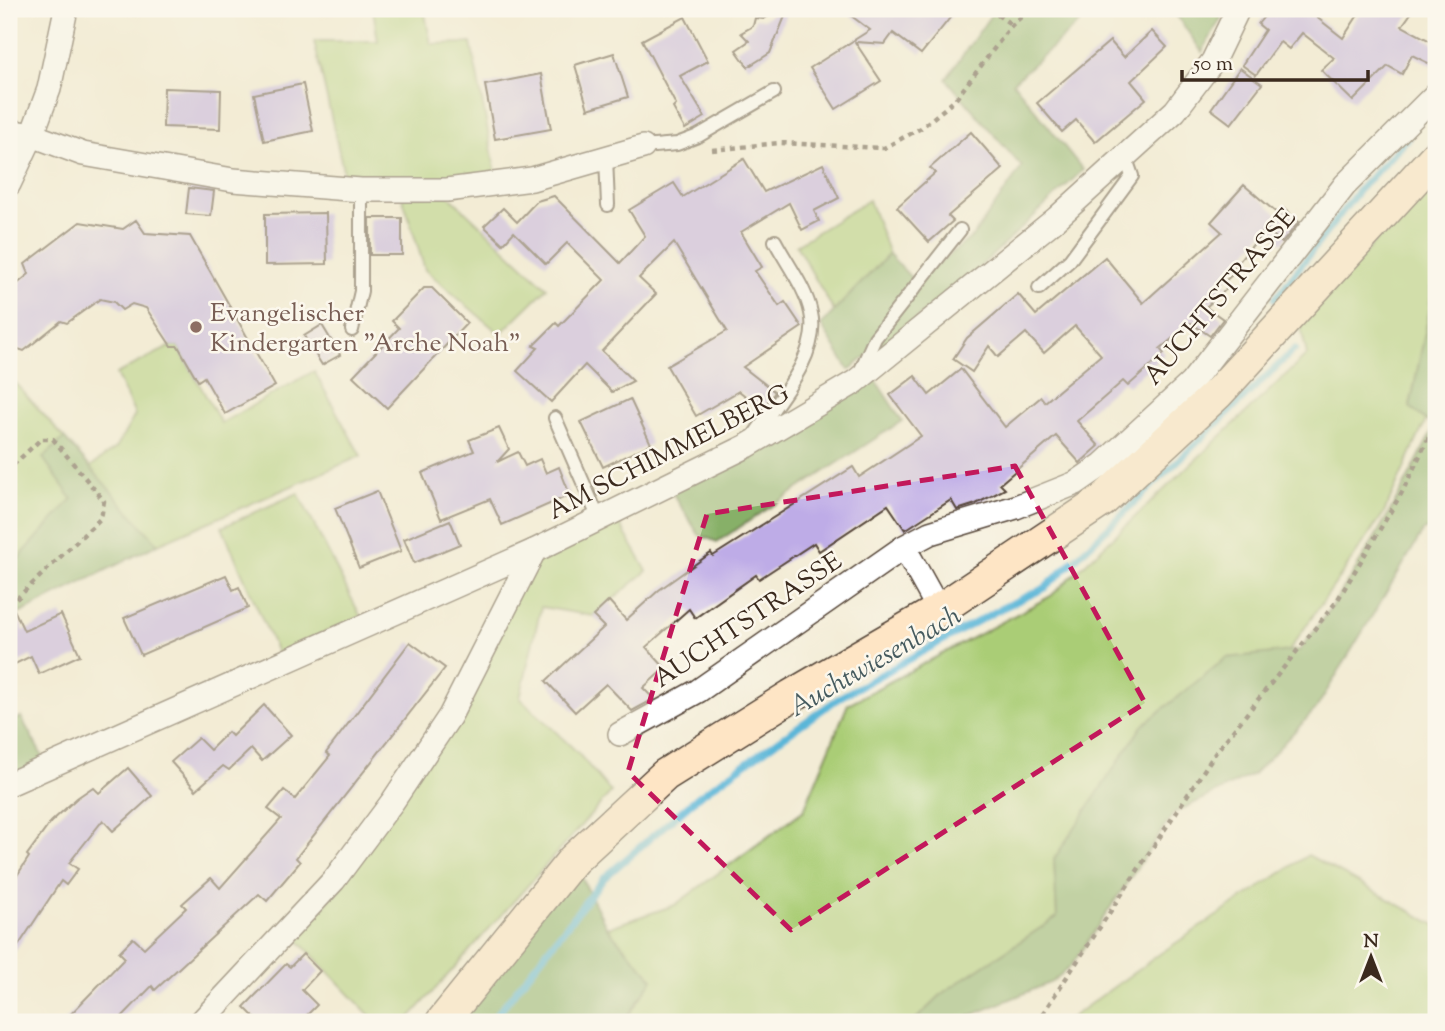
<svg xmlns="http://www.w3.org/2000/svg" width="1445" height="1031" viewBox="0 0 1445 1031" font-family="'Sorts Mill Goudy',serif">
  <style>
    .green { fill: #aacd76; stroke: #727c4a; stroke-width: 2 }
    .forest { fill: #87b067; stroke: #616d42; stroke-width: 2 }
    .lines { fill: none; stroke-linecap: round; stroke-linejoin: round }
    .stream { stroke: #5ab6d8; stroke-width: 7 }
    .building { fill: #beace7 }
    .lane-casing { stroke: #57473a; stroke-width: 16 }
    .street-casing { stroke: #57473a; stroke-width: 26 }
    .secondary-casing { stroke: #57473a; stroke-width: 35 }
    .path { stroke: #57473a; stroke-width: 4.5; stroke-dasharray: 5 5; stroke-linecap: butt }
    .lane { stroke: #fff; stroke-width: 12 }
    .street { stroke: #fff; stroke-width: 23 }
    .secondary { stroke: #fee5c5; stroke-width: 32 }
    .marked { fill: none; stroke: #c2185b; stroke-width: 5; stroke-dasharray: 14 9; stroke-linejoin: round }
    .education-dot { fill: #8d6e63; stroke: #fbf7ec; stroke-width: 2.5 }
    .labels { text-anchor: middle; stroke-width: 5; stroke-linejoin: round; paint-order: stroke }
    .street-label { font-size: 26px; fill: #3b2a1e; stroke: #fbf7ec }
    .education-label { font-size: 26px; fill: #785e54; stroke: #fbf7ec; text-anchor: start }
    .water-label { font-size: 28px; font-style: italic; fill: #465b5f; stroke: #fbf7ec }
  </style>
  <rect width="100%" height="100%" fill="#fbf7ec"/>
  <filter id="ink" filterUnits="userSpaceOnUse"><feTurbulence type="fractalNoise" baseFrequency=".0143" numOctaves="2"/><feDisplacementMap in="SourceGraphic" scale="14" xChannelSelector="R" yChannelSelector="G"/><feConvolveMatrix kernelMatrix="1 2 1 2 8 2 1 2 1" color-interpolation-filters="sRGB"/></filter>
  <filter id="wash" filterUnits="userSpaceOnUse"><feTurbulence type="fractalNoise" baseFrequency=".00686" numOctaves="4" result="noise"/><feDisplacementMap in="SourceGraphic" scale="28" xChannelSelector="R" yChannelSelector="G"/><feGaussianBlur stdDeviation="1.57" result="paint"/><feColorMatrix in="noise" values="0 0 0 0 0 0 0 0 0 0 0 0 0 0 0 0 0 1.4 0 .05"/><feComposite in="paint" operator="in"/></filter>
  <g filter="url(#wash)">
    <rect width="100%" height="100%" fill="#f3ecd6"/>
    <g class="green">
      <path d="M373 9H424L431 44 471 43 497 179 346 183 314 41H378Z"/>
      <path d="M1436 175V240L1430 308 1410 406 1426 420 1384 513 1288 652 1226 658 1054 859 1057 917 944 992 913 1022H624L653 979 607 928 675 905 804 810 848 704 1051 596 1307 355 1300 324Z"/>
      <path d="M448 195 547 288 500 334 425 270 402 196Z"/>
      <path d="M869 200 889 254 834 311 796 245Z"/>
      <path d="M171 346H178L221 423 314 371 361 456 158 544 9 619V376L90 467 116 448 135 415 116 374Z"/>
      <path d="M298 493 361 617 277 653 222 527Z"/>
      <path d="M615 516 647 571 593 616 541 607 520 698 577 752 611 792 406 1022H376L296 938 343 884 540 554Z"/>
      <path d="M1308 855 1436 925V1022H1065L1161 953Z"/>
    </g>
    <g class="forest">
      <path d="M995 9H1095L1013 82 1083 170 964 282 849 370 821 325 889 254 915 282 973 236 1022 167 946 79Z"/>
      <path d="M1161 9H1220L1225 11 1202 52 1177 16Z"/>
      <path d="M1436 240V530H1424L1316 709 1254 774 1174 813 1071 966 1052 982 967 1017 963 1022H913L944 992 1057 917 1054 859 1142 726 1226 658 1300 650C1353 580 1396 505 1434 427L1410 407 1430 308Z"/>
      <path d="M873 376 902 421 717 542 699 535 670 489Z"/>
      <path d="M64 438 158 544 9 619V569L72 499 43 458Z"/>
      <path d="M21 717 46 763 9 778V722Z"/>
      <path d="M573 860 607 928 653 979 624 1022H442Z"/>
    </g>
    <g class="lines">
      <g class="stream">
        <path d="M1275 299 1359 190 1408 138"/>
        <path d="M491 1022 604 878 699 796 842 696 1002 608 1045 588 1295 349"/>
      </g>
    </g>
    <g id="blocks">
      <g class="building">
        <path d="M779 9H788L770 53 748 67 736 50 749 41 741 33 753 26 755 18 764 19Z"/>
        <path d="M842 9H957L921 54 893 33 885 44 855 42 881 81 836 109 810 68 870 30Z"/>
        <path d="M1270 9H1306L1343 38 1362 9H1414L1402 26 1436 44V67L1412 55 1402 74 1388 66 1353 101 1321 70 1334 58 1302 33 1289 49 1280 42 1256 75 1242 65 1265 30 1258 24Z"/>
        <path d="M685 17 708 61 680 76 705 117 685 129 673 108 676 105 642 40Z"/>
        <path d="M1152 31 1167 47 1131 81 1146 99 1095 142 1076 120 1062 132 1037 103 1110 41 1124 57Z"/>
        <path d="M614 53 628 97 588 109 575 65Z"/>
        <path d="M1240 68 1262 84 1231 124 1211 109Z"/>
        <path d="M541 74 551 129 495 139 485 85Z"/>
        <path d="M303 84 313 131 264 141 254 94Z"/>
        <path d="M164 88 221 90 220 129 163 127Z"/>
        <path d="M971 132 1003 169 948 216 953 221 929 242 897 207 935 173 930 168Z"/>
        <path d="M744 159 764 192 823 164 839 198 814 211 819 221 802 230 789 203 741 232 762 267 755 271 779 306 785 302 802 327 743 367 775 392 762 409 739 391 696 416 667 366 727 331 674 243 639 278 656 294 602 351 633 381 612 392 585 365 551 402 517 371 538 348 533 346 556 323 559 326 604 280 567 243 546 264 514 232 503 244 484 226 503 208 517 222 537 201 554 196 620 263 645 236 629 210 674 183 683 197Z"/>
        <path d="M1244 185 1279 215 1284 209 1299 222 1282 243 1266 229 1231 271 1233 274 1224 282 1229 287 1206 307 1223 319 1210 336 1191 323 1160 349 1164 354 1128 386 1123 381 1077 421 1099 446 1080 463 1056 436 1000 484 1005 489 976 504 957 510 951 500 905 530 888 505 819 551 814 543 759 579 756 575 695 618 689 609 646 647 665 668 643 688 654 699 632 711 606 684 575 712 546 681 604 627 593 616 609 601 626 620 659 590 711 553 713 556 853 467 859 477 921 436 890 395 915 376 929 395 961 369 1005 427 1041 397 1045 402 1101 355 1075 326 1044 353 1026 333 998 357 989 346 972 372 953 359 967 338 1018 294 1036 315 1105 257 1143 303 1222 232 1211 222Z"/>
        <path d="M189 188 214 191 211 216 186 214Z"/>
        <path d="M326 213 327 264 265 265V214Z"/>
        <rect x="370" y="218" width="32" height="37"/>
        <path d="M136 220 145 233 190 236 275 386 225 414 204 377 198 381 178 346H171L146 308 132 304 122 310 114 302 100 299 67 323 61 321 24 351 9 346V291L29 274 25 264 80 222 123 229Z"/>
        <path d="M424 288H432L467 323 387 408 353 376 399 328 392 321Z"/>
        <path d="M322 325 340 355 322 365 304 336Z"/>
        <path d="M630 399 651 444 603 467 581 422Z"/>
        <path d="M499 428 509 449 497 462 518 452 525 466 540 459 546 473 559 467 570 495 502 525 490 499 441 519 422 473 474 451 469 440Z"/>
        <path d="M377 491 401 551 359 568 335 508Z"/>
        <path d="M450 520 460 544 414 563 404 539Z"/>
        <path d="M226 575 233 590 239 587 248 608 141 655 124 618Z"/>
        <path d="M9 599 24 631 61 614 80 655 39 674 31 656 9 667Z"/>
        <path d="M410 642 445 668 296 858 300 862 267 901 259 894 155 990 152 986 117 1022H63L125 958 119 952 133 938 144 948 186 908 182 904 211 878 220 888 281 819 268 809 284 790 295 799 330 756 326 753Z"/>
        <path d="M264 705 291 735 262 761 251 749 229 770 223 766 196 790 171 762 198 738 210 750 228 732 232 736Z"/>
        <path d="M128 768 152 796 113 831 103 820 69 863 78 869 66 885 61 881 9 960V888L29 857 27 855 51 822 77 798 93 787 99 793Z"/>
        <path d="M303 954 320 971 302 990 317 1005 300 1022H259L244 1007 286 964 290 967Z"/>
      </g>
    </g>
  </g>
  <g filter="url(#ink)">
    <use href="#blocks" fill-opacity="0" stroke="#57473a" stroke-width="2"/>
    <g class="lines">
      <g class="lane-casing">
        <g id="lane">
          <path d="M643 147 677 144 698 136 774 92"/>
          <path d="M606 157 608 205"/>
          <path d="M1039 288 1070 260 1132 176 1125 156"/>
          <path d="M352 330 361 291V190"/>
          <path d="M860 372 875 338 960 230"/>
          <path d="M555 418 599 519"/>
          <path d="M753 437C775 404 821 356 811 313 806 288 787 264 775 241"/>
        </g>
      </g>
      <g class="street-casing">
        <g id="street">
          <path d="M9 131 32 135 83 154 233 180 361 190H447L532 179 643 147"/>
          <path d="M9 184 32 135 49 89 66 9"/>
          <path d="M904 547 939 610"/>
          <path d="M620 734 698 691 904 547 930 533 1016 507 1076 483 1102 465 1191 383 1345 185 1436 94"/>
          <path d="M9 784 534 551 747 446 855 382 1057 218 1175 111 1213 61 1238 9"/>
          <path d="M201 1022 334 880 393 801 450 716 534 551"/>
        </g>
      </g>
      <g class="secondary-casing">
        <path id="secondary" d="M442 1022 573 860 665 775 791 696 939 610 1102 501 1218 393 1436 156"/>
      </g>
      <g class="path">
        <path d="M989 9 1012 25"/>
        <path d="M712 150 779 143 884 148 921 128 955 100 1012 25 1030 9"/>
        <path d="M9 606 101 518 104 501 53 439H41L10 468"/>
        <path d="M1037 1022 1216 752 1337 601 1401 494 1436 423"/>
      </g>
      <use href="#lane" class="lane"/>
      <use href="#street" class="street"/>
      <use href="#secondary" class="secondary"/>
    </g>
  </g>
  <path d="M0 0H1445V1031H0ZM1015 466 1145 703 791 930 628 772 707 514Z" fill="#f3ecd6" fill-opacity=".55" fill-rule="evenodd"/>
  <path class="marked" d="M1015 466 1145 703 791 930 628 772 707 514Z"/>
  <circle class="education-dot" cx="196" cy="327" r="7"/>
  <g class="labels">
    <g class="street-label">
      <text transform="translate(1219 296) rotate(-50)" y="9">AUCHTSTRASSE</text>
      <text transform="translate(668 451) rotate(-27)" y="9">AM SCHIMMELBERG</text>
      <text transform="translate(747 619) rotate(-34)" y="9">AUCHTSTRASSE</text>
    </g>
    <g class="education-label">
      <text x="210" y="321">Evangelischer<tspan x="210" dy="30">Kindergarten "Arche Noah"</tspan></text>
    </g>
    <g class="water-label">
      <text transform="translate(874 660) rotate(-30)" y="10">Auchtwiesenbach</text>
    </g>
  </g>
  <rect width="1445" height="1031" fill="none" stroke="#fbf7ec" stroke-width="35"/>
  <g transform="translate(1371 957)" stroke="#fbf7ec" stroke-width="5" paint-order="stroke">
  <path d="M0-5L12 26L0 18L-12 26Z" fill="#3b2a1e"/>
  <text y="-10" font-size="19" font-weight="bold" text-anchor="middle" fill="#3b2a1e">N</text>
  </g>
  <path d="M1182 70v10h186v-10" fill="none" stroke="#3b2a1e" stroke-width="3.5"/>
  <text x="1193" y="70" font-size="21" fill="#3b2a1e" stroke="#fbf7ec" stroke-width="5" paint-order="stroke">50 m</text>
</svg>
